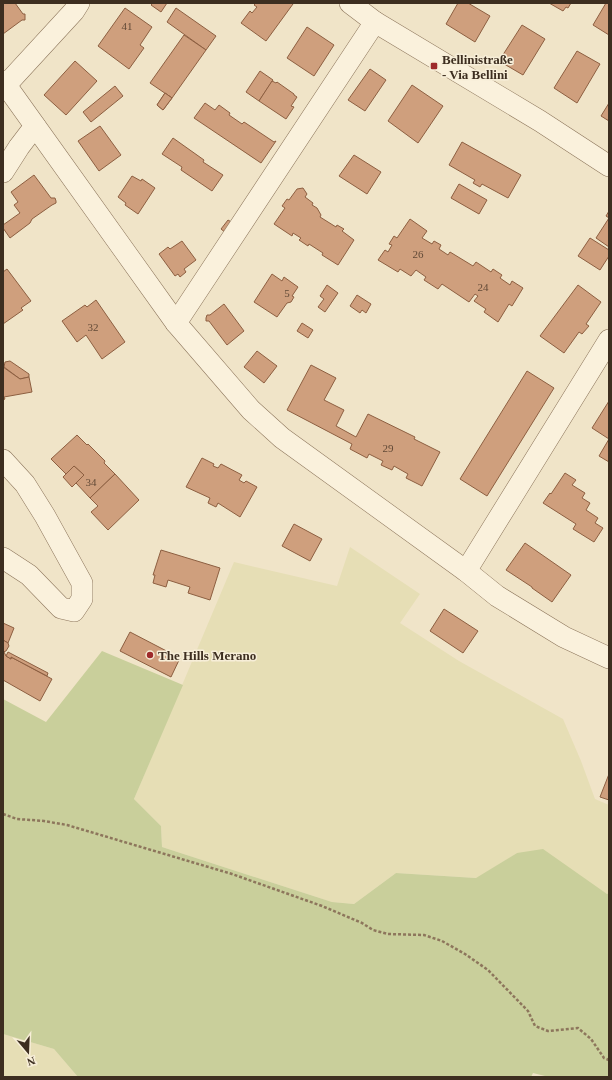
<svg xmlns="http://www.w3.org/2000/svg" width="612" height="1080" viewBox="0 0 612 1080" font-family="'Times New Roman',serif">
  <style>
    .farmland { fill: #e6deb5 }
    .green { fill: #c9cf9b }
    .building { fill: #cf9f7d; stroke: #8d5f41 }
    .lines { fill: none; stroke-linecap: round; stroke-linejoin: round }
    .minor-casing { stroke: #8d765c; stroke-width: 22 }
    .path { stroke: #8d765c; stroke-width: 2.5; stroke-dasharray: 3 2; stroke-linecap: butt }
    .minor { stroke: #faf1dc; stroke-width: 21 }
    .poi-dot { fill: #9e2a2b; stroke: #f7eed8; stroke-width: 1.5 }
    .labels { text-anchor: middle; stroke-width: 3; stroke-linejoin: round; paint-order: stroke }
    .number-label { font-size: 11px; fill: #624a37 }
    .poi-label { font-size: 13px; font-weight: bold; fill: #3d2e20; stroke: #f7eed8; text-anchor: start }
  </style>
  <rect width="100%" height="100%" fill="#f0e4c8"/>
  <g class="farmland">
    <path d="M350 547 420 594 400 623 459 661 563 719 581 761 595 799 609 805V893L607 894 517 853 477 878 396 873 354 904 332 902 162 847 161 826 134 799 234 562 337 586Z"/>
    <path d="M3 1034 54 1049 78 1077H3Z"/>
  </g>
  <path class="green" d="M102 651 183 685 134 799 161 826 162 847 332 902 354 904 396 873 476 878 517 853 543 849 607 894 609 893V1077H549L533 1073 531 1077H78L54 1049 3 1034V699L46 722Z"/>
  <g class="building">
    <path d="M3 3H15L23 14H25V20H22L3 34Z"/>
    <path d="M153 3H167L161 12 151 5Z"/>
    <path d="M256 3H291L293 4 266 41 241 23 250 11 252 13 257 7 254 5Z"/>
    <path d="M458 3H468L490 16 475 42 446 24Z"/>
    <path d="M549 3H571L568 8 566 7 563 11Z"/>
    <path d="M606 3H609V35L593 25Z"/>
    <path d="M125 8 152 27 140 45 144 48 129 69 98 46Z"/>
    <path d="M176 8 216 36 206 50 167 22Z"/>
    <path d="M522 25 545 39 523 75 499 61Z"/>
    <path d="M307 27 334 45 314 76 287 58Z"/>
    <path d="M184 35 206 50 172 98 150 83Z"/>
    <path d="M577 51 600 64 577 103 554 88Z"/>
    <path d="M75 61 97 81 66 115 44 95Z"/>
    <path d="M370 69 386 80 365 111 348 100Z"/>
    <path d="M260 71 273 80 259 101 246 92Z"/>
    <path d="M272 81 276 83 277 82 294 94V95L297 97 291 106 294 107 286 119 259 101Z"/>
    <path d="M412 85 443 106 418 143 388 121Z"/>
    <path d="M115 86 123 96 91 122 83 112Z"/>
    <path d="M165 93 172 98 163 110 157 105Z"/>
    <path d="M165 93 172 98 163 110 157 105Z"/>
    <path d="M205 103 215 110 219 105 230 113 229 115 242 124 244 122 274 142 276 141 261 163 194 118Z"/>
    <path d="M609 103V121L601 116Z"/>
    <path d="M100 126 121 155 99 171 78 141Z"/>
    <path d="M173 138 204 160 203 162 223 175 212 191 181 170 182 167 162 154Z"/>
    <path d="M462 142 521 175 508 198 482 184 480 187 473 183 475 180 449 165Z"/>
    <path d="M354 155 381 172 367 194 339 176Z"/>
    <path d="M34 175 51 198H55L56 201V203L52 205 32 219 30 223 10 238 3 228V225L20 213 14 205 18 202 11 192Z"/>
    <path d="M132 176 141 181 142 179 155 188 138 214 125 205 126 203 118 197Z"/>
    <path d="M459 184 487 200 479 214 451 198Z"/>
    <path d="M303 188 307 194 305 197 313 203 312 205 317 208 321 215 320 217 336 227 337 225 344 229 342 231 354 240 338 265 322 255 323 253 309 244 308 246 299 240 301 238 293 233 292 236 274 224 285 208 282 206 287 199 289 200 297 189Z"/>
    <path d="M609 211V247L596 238 609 218 606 216Z"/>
    <path d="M410 219 427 231 422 238 432 244 434 241 441 245 439 249 448 255 450 252 473 266 476 262 491 272 493 269 502 275 500 278 510 285 512 281 523 288 512 306 509 304 498 322 484 312 486 309 474 301 478 296 475 294 469 302 442 284 438 289 424 280 426 277 416 270 411 276 400 269 398 272 378 260 385 250 388 252 392 245 389 244 394 236 397 238Z"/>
    <path d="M228 220 233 223 226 233 221 229Z"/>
    <path d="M590 238 609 250V256L600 270 578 256Z"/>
    <path d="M182 241 196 260 184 269 186 272 180 277 178 274 175 276 159 254 168 247 170 249Z"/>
    <path d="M7 269 31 301 21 308 23 310 3 324V272Z"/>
    <path d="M272 274 282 281 284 277 298 287 292 296 294 297 291 302 287 303 277 317 254 302Z"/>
    <path d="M327 285 338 293 325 312 318 307 324 299 320 296Z"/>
    <path d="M578 285 601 302 586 324 589 326 582 334 579 332 564 353 540 336Z"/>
    <path d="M357 295 371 304 366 313 362 310 360 313 350 306Z"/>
    <path d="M96 300 125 342 102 359 86 335 77 342 62 321 85 305 87 307Z"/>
    <path d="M224 304 244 331 227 345 209 321H206V318L207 315H210Z"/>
    <path d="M302 323 313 330 308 338 297 331Z"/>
    <path d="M257 351 277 366 264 383 244 367Z"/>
    <path d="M10 361 29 374V377L20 379 4 367 5 362Z"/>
    <path d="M311 365 336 378 324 400 344 410 336 426 356 437 368 414 415 437 414 439 440 452 422 486 406 478 408 474 394 466 392 470 381 465 383 461 369 454 367 458 350 449 352 444 287 410Z"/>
    <path d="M3 367 20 379 29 377 32 392 4 397 5 399 3 400Z"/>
    <path d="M527 371 554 388 487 496 460 479Z"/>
    <path d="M609 401V462L599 456 609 439 592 428Z"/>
    <path d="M77 435 87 445 88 444 105 461 104 463 115 474 90 498 76 483 84 475 74 466 66 474 51 459Z"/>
    <path d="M202 458 214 464 213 466 218 468 221 464 242 475 239 480 244 483 246 481 257 487 240 517 218 503 216 507 208 503 210 498 186 487Z"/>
    <path d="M74 466 84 475 72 487 63 477Z"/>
    <path d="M565 473 576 480 572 485 585 493 582 498 590 503 586 510 598 518 595 523 603 528 594 542 573 529 576 524 543 503 550 493 551 494Z"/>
    <path d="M115 474 139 500 108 530 91 512 98 506 90 498Z"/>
    <path d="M294 524 322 539 310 561 282 546Z"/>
    <path d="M525 543 571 575 552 602 532 588V587L506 570Z"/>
    <path d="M161 550 220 568 210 600 188 593 190 587 168 580 166 587 153 583 155 575H153Z"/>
    <path d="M444 609 478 631 463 653 430 631Z"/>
    <path d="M3 623 14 628 8 643 3 640Z"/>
    <path d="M130 632 180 658 171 677 120 651Z"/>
    <path d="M3 640 8 643 9 646 6 651 3 652Z"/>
    <path d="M3 652H4L6 656 11 659V657L52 679 40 701 3 680Z"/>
    <path d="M8 652 48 673 47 676 11 657V659L6 656Z"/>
    <path d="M609 774V800L600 797Z"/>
  </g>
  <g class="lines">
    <g class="minor-casing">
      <g id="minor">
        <path d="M350 3 375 22 540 121 609 166"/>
        <path d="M3 81 176 323 251 410 282 438 466 571 497 596 564 637 609 658"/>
        <path d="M6 85 74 11 79 3"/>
        <path d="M3 172 19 147 35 126"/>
        <path d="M176 323 375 22"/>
        <path d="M3 460 25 484 45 516 82 583V599L74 611 61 608 29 575 3 558"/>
        <path d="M466 571 609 340"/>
      </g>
    </g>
    <path class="path" d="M3 814 17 819 44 821 67 825 232 874 322 906 362 923 373 930 388 934 424 935 442 941 465 954 488 970 528 1011 535 1026 548 1031 578 1028 591 1039 604 1058 609 1060"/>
    <use href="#minor" class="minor"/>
  </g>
  <g class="poi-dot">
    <rect x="430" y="62" width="8" height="8" rx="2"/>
    <circle cx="150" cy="655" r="4"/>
  </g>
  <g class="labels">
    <g class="number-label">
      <text x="127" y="30">41</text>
      <text x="418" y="258">26</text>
      <text x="483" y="291">24</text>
      <text x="287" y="297">5</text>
      <text x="93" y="331">32</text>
      <text x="388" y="452">29</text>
      <text x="91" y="486">34</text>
    </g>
    <g class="poi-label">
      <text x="442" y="64">Bellinistraße<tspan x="442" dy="15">- Via Bellini</tspan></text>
      <text x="158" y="660">The Hills Merano</text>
    </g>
  </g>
  <rect width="612" height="1080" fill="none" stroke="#3d2e20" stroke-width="8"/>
  <g transform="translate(28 1052) rotate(161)" stroke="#f7eed8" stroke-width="3" paint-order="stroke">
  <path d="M0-3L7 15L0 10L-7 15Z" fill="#3d2e20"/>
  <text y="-6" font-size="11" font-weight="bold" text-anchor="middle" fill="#3d2e20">N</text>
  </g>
</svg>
